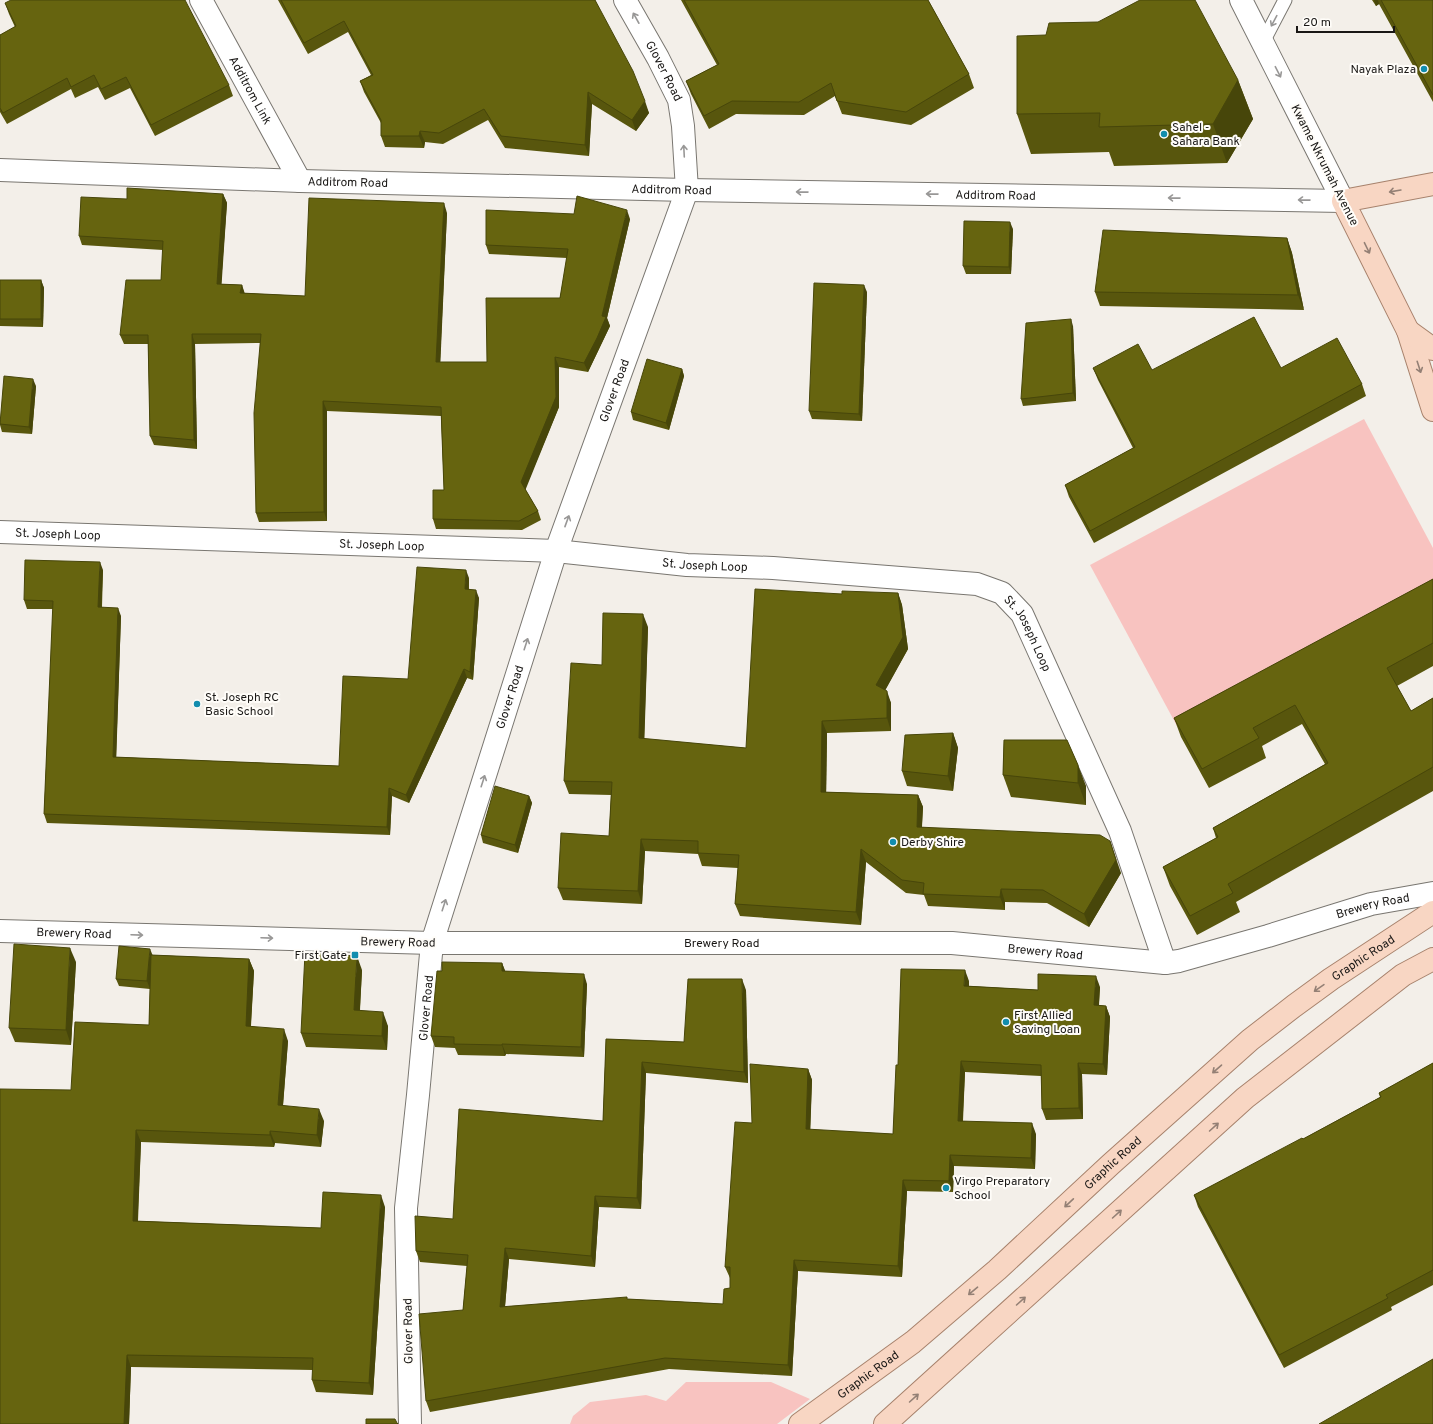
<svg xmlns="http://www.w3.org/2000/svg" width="1433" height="1424" viewBox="0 0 1433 1424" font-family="Overpass,sans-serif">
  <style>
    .green { fill: #f8c3c0 }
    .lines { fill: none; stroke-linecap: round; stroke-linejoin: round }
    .service-casing { stroke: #797670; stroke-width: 15 }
    .minor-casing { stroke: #797670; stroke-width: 24 }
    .tertiary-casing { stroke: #797670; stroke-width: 24 }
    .secondary-casing { stroke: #797670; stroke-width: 24 }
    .primary-casing { stroke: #a7826c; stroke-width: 24 }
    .service { stroke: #fff; stroke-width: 13 }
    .minor { stroke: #fff; stroke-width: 22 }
    .tertiary { stroke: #fff; stroke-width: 22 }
    .secondary { stroke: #fff; stroke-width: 22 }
    .primary { stroke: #f8d6c3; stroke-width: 22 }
    .wall { fill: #58560d }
    .shaded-wall { fill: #47460a }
    .building { fill: #66640f; stroke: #47460a }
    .oneway { stroke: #989796 }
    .oneway2 { stroke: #948075 }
    .poi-dot { fill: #128dae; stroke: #fffdf9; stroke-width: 1.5 }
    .labels { text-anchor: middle; stroke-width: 4; stroke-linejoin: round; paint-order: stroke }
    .poi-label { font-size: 12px; fill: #191715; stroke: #fffdf9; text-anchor: start }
    .street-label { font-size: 12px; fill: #191715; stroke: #fffdf9 }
  </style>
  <rect width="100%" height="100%" fill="#f3efe9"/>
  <g class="green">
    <path d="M1364 419 1433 548V589L1177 726 1090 565Z"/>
    <path d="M686 1382H771L810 1399 777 1424H570L573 1416 590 1402 646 1395 666 1401Z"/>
  </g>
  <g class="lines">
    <g class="service-casing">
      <path id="service" d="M1263 42 1285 0"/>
    </g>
    <g class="minor-casing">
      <g id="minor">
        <path id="s1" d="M201 0 300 181"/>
        <path id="s2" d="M625 0 658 58 679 100 683 126 687 190"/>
        <path id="s3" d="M0 532 556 551 687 565 773 568 977 584 1002 593 1022 614 1120 831 1165 963"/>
        <path id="s4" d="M410 1424 406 1208 418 1095 432 943H952L1165 963 1179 961 1268 936 1371 904 1433 893"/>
      </g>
    </g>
    <g class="tertiary-casing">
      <g id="tertiary">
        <path id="s5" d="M0 170 300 181 687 190 1343 201"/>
        <path id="s6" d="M0 931 432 943 556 551 687 190"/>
      </g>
    </g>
    <g class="secondary-casing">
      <path id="secondary" d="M1241 0 1343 201"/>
    </g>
    <g class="primary-casing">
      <g id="primary">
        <path d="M1433 184 1343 201 1408 331 1433 410"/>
        <path d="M1408 331 1433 349"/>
        <path id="s7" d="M800 1424 913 1342 997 1270 1111 1164 1250 1040 1294 1006 1331 979 1433 912"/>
        <path d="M885 1424 1245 1098 1403 975 1433 959"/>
      </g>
    </g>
    <use href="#service" class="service"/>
    <use href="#minor" class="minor"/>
    <use href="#tertiary" class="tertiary"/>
    <use href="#secondary" class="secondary"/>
    <use href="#primary" class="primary"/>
  </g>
  <g class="wall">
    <path d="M278 0H595L649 113 636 131 592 104 589 156 505 148 488 120 443 144 425 142 424 148 385 147 381 136V123L364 92 360 81 371 75 348 32 308 54Z"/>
    <path d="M681 0H928L969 74 974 88 911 125 842 114 835 96 804 115 736 114 709 129 691 94 686 81 717 65Z"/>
    <path d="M1372 0H1433V102L1379 4 1376 6Z"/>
    <path d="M5 3 229 85 233 96 155 136 130 88 105 100 98 87 75 98 71 89 7 124 0 112V35L15 27 9 14Z"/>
    <path d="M1238 80 1253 119 1227 163 1114 166 1109 152 1031 154 1017 114Z"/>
    <path d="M223 194 227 203 221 284 242 285 244 293 305 296 447 213 440 362H487L560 298 567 258 489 254 486 245 630 219 607 318 610 326 600 347 588 372 559 367V407L525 489 538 511 541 520 522 530 436 529 433 519 444 490 441 416 327 411V521L259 522 256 513 260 343 195 344 197 449 154 445 150 436 148 344H124L120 335 161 280 163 250 82 245 79 236 127 199Z"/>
    <path d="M1013 229 1011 274H966L963 266Z"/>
    <path d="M1287 238 1292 253 1304 310 1100 306 1095 292Z"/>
    <path d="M0 280H41L44 288 43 327 0 326Z"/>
    <path d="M867 292 862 421 812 419 809 411Z"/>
    <path d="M1073 326 1076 401 1023 406 1021 399Z"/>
    <path d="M1093 368 1152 370 1281 368 1362 384 1366 396 1094 543 1069 497 1065 485 1133 448 1098 380Z"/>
    <path d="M682 369 684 376 669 430 633 420 631 412Z"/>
    <path d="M36 386 32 434 2 432 0 425V420Z"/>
    <path d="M103 570 102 607 121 616 116 757 339 766 408 679 469 578V589L479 598 473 680 467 678 409 803 392 796 390 835 47 823 44 814 53 609H27L24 600Z"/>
    <path d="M1433 579V666L1397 686 1411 711 1433 698V791L1236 902 1240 912 1197 935 1170 886 1163 867 1216 838 1213 828 1325 764 1302 724 1262 746 1266 758 1209 788 1181 737 1174 718Z"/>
    <path d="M898 593 902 605 908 649 885 690 891 703V731L827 733 826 792 918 795 923 807 922 827 1121 873 1089 927 1047 903 1005 902V910L928 906 924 895 906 893 866 862 861 925 740 916 735 904 738 868 702 866 698 854 645 851 642 904 563 900 558 888 609 836 611 795 569 794 564 781 602 665 648 627 644 739 746 748 842 594Z"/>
    <path d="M953 733 958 748 953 791 907 786 902 771Z"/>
    <path d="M1004 740 1086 786V805L1011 797 1003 775Z"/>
    <path d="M529 796 532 803 518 853 483 843 481 835Z"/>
    <path d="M152 955 249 959 254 971 251 1026 288 1041 283 1106 324 1121 321 1147 275 1143 274 1147 141 1142 138 1221 321 1228 385 1207 373 1395 316 1392 312 1380 313 1370 131 1367 129 1424H0L71 1090 149 1025 150 989 119 986 116 979Z"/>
    <path d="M76 962 71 1045 15 1042 9 1028Z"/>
    <path d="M502 963 505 971 587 984 584 1057 506 1054 505 1056 458 1055 455 1048 435 1047 431 1036 442 971Z"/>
    <path d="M362 970 360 1010 388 1026 387 1050 306 1047 301 1033Z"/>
    <path d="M969 981V986L1038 990 1100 987 1099 1005 1106 1006 1110 1017 1107 1075 1082 1074 1083 1119 1046 1120 1042 1109 1041 1076 965 1072 963 1121 1036 1134 1035 1169 954 1166 953 1192 907 1191 902 1277 798 1271 792 1376 669 1369 430 1412 426 1401 463 1310 467 1266 420 1262 416 1251 453 1219 603 1121 606 1039 684 1042 746 990 748 1083 646 1073 641 1209 599 1207 595 1267 509 1259 505 1307 627 1299 723 1304 730 1288V1278L725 1267 752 1123 808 1069 812 1080 810 1130 893 1134 898 1065Z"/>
    <path d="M1433 1063V1285L1391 1307 1392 1310 1284 1368 1198 1207 1194 1195 1303 1139 1380 1097 1379 1093Z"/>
  </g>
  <g class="shaded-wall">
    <path d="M1374 0H1378L1379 4 1376 6Z"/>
    <path d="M1238 80 1253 119 1227 163 1213 124Z"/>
    <path d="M588 92 592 104 589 156 585 145Z"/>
    <path d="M645 101 649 113 636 131 632 120Z"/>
    <path d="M420 131 425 142 424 148 419 136Z"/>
    <path d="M223 194 227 203 221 293 217 284Z"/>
    <path d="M444 203 447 213 440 371 436 362Z"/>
    <path d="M627 210 630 219 607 318 610 326 588 372 584 363 602 316Z"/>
    <path d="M1010 222 1013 229 1011 274 1009 267Z"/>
    <path d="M1287 238 1292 253 1304 310 1298 295Z"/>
    <path d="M41 280 44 288 43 327 41 319Z"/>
    <path d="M242 285 245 294 240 293Z"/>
    <path d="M864 285 867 292 862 421 859 414Z"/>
    <path d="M1071 319 1073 326 1076 401 1073 393Z"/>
    <path d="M192 334 195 344 197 449 194 440Z"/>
    <path d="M555 357 559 367V407L525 491 521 482Z"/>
    <path d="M682 369 684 376 669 430 666 423Z"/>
    <path d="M33 379 36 386 32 434 29 427Z"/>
    <path d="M323 401 327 411V521L324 512Z"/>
    <path d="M100 562 103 570 101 615 98 607Z"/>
    <path d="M466 570 469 578 468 597 465 589Z"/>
    <path d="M476 590 479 598 473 680 470 672Z"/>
    <path d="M898 593 902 605 908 649 881 698 876 685Z"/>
    <path d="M118 608 121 616 116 765 113 757Z"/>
    <path d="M643 614 648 627 644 751 639 738Z"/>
    <path d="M464 669 467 678 409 803 406 795Z"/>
    <path d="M887 691 891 703V731L887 718Z"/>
    <path d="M822 721 827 733 826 805 821 792Z"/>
    <path d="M953 733 958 748 953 791 948 776Z"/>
    <path d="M1078 765 1086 786V805L1078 783Z"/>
    <path d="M389 788 392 796 390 835 387 827Z"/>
    <path d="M918 795 923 807 921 839 917 827Z"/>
    <path d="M529 796 532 803 518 853 515 845Z"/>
    <path d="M641 839 645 851 642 904 638 891Z"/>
    <path d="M1110 841 1121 873 1089 927 1084 914Z"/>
    <path d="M861 849 866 862 861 925 856 912Z"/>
    <path d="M1001 889 1005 902V910L1000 897Z"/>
    <path d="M70 948 76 962 71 1045 66 1030Z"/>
    <path d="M150 949 153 956 150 989 147 981Z"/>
    <path d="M357 956 362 970 359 1024 354 1010Z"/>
    <path d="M249 959 254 971 250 1038 246 1026Z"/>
    <path d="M502 963 506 973 502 971Z"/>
    <path d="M965 970 969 981 968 997 964 986Z"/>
    <path d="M584 974 587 984 584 1057 581 1047Z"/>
    <path d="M1096 976 1100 987 1098 1016 1094 1005Z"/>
    <path d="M742 979 746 990 748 1083 744 1072Z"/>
    <path d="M1106 1006 1110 1017 1107 1075 1103 1064Z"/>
    <path d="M383 1012 388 1026 387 1050 382 1036Z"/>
    <path d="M284 1029 288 1041 282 1117 278 1105Z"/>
    <path d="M502 1044 506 1054 505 1056 502 1045Z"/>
    <path d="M961 1061 965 1072 962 1132 958 1121Z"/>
    <path d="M642 1062 646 1073 641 1209 637 1198Z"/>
    <path d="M1078 1063 1082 1074 1083 1119 1079 1108Z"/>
    <path d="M808 1069 812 1080 810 1140 806 1129Z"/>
    <path d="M319 1109 324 1121 321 1147 317 1135Z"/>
    <path d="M1032 1123 1036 1134 1035 1169 1031 1158Z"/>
    <path d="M136 1130 141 1142 137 1233 133 1221Z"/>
    <path d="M270 1131 275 1143 274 1147 270 1135Z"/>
    <path d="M950 1155 954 1166 953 1192 949 1181Z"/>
    <path d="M903 1180 907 1191 902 1277 898 1266Z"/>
    <path d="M381 1195 385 1207 373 1395 369 1383Z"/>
    <path d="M595 1196 599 1207 595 1267 591 1256Z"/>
    <path d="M505 1248 509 1259 504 1318 500 1307Z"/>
    <path d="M794 1260 798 1271 792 1376 788 1365Z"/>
    <path d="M127 1355 131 1367 129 1424H124Z"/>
  </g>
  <g class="building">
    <path d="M11 0H185L229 85 151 125 126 77 101 89 94 75 71 87 67 78 3 113 0 108V35L16 26 5 3Z"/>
    <path d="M281 0H595L633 71 645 101 632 120 588 92 585 145 501 136 484 109 439 133 420 131 419 136H381V120L360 81 373 75 344 21 304 43Z"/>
    <path d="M684 0H928L969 74 906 112 837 101 831 83 799 102 732 101 704 116 686 81 719 64Z"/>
    <path d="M1140 0H1195L1238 80 1213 124 1099 127 1100 113 1017 114V36L1046 35 1049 23 1098 22Z"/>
    <path d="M1381 0H1433V95Z"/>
    <path d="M127 188 223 194 217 284 242 285 240 293 305 296 309 198 444 203 436 362H487L486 298H560L568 249 486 245V210L574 214 577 196 627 210 602 316 606 317 597 338 584 363 555 357 556 397 521 482 538 511 519 521 433 519V490H444L441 407 323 401 324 512 256 513 254 413 261 334H192L194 440 150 436 148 335H120L126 280H161L163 241 79 236 81 197 127 199Z"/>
    <path d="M964 221 1010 222 1009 267 963 266Z"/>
    <path d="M1103 230 1287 238 1298 295 1095 292Z"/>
    <rect x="0" y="280" width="41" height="39"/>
    <path d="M814 283 864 285 859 414 809 411Z"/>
    <path d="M1254 317 1281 368 1337 338 1362 384 1090 531 1065 485 1135 447 1093 368 1138 344 1152 370Z"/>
    <path d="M1071 319 1073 393 1021 399 1026 323Z"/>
    <path d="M647 359 682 369 666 423 631 412Z"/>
    <path d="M4 376 33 379 29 427 0 424Z"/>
    <path d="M25 560 100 562 98 607 118 608 113 757 339 766 343 676 408 679 417 567 466 570 465 589 476 590 470 672 464 669 406 795 389 788 387 827 44 814 53 601 24 600Z"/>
    <path d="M1433 579V643L1387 668 1411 711 1433 698V767L1228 884 1233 893 1190 916 1163 867 1218 837 1213 828 1328 763 1295 705 1253 728 1259 738 1202 769 1174 718Z"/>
    <path d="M755 589 842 594V591L898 593 903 637 876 685 887 691V718L822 721 821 792 918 795 917 827 1100 835 1110 841 1116 860 1084 914 1043 890 1001 889 1000 897 923 894 924 883 902 880 861 849 856 912 735 904 739 855 698 853V841L641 839 638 891 558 888 561 833 609 836 612 782 564 781 571 663 602 665 603 613 643 614 639 738 746 748Z"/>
    <path d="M953 733 948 776 902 771 905 735Z"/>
    <path d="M1004 740H1067L1078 765V783L1003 775Z"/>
    <path d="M495 786 529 796 515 845 481 835Z"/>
    <path d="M14 944 70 948 66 1030 9 1028Z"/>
    <path d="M119 946 150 949 147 981 116 979Z"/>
    <path d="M305 953 357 956 354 1010 383 1012 382 1036 301 1033Z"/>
    <path d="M151 955 249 959 246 1026 284 1029 278 1105 319 1109 317 1135 270 1131V1135L136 1130 133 1221 321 1228 323 1192 381 1195 369 1383 312 1380 313 1358 127 1355 124 1424H0V1089L71 1090 75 1022 149 1025Z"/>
    <path d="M442 962 502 963V971L584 974 581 1047 502 1044V1045L454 1044V1037L431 1036 437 971H442Z"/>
    <path d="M901 969 965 970 964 986 1038 990V974L1096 976 1094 1005 1106 1006 1103 1064 1078 1063 1079 1108 1042 1109 1041 1065 961 1061 958 1121 1032 1123 1031 1158 950 1155 949 1181 903 1180 898 1266 794 1260 788 1365 665 1358 426 1401 419 1314 463 1310 468 1255 416 1251 415 1216 453 1219 459 1109 603 1121 606 1039 684 1042 688 979H742L744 1072 642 1062 637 1198 595 1196 591 1256 505 1248 500 1307 627 1297V1299L723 1304 724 1289 730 1288V1267H725L735 1122 752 1123 750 1064 808 1069 806 1129 893 1134 896 1065H898Z"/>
    <path d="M1433 1063V1270L1386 1295 1388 1298 1279 1355 1194 1195 1302 1138 1303 1139 1381 1097 1379 1093Z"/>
    <path d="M1433 1359V1424H1319Z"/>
    <path d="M366 1419H395L397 1423 398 1424H366Z"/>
  </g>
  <defs><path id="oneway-shaft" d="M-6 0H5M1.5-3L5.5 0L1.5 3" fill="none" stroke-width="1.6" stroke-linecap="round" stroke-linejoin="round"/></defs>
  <g class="oneway">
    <use href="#oneway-shaft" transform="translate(636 18) rotate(-119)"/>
    <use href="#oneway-shaft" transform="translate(1274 21) rotate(118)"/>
    <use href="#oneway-shaft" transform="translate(1278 72) rotate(63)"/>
    <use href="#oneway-shaft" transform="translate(684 151) rotate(-93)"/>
    <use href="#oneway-shaft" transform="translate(802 192) rotate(-179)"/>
    <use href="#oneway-shaft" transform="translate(932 194) rotate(-179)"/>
    <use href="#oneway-shaft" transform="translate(1174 198) rotate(-179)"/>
    <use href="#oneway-shaft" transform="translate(1304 200) rotate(-179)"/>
    <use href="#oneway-shaft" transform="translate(567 521) rotate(-70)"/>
    <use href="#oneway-shaft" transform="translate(526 644) rotate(-72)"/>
    <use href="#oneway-shaft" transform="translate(483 781) rotate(-72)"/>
    <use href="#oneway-shaft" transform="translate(444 905) rotate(-72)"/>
    <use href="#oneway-shaft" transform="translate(137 935) rotate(2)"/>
    <use href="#oneway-shaft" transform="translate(267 938) rotate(2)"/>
  </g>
  <g class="oneway2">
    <use href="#oneway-shaft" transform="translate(1395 191) rotate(170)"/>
    <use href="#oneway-shaft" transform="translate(1367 248) rotate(64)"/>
    <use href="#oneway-shaft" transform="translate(1419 367) rotate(72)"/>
    <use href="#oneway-shaft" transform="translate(1319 988) rotate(145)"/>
    <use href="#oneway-shaft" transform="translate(1217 1069) rotate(139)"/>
    <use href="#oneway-shaft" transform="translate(1214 1127) rotate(-42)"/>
    <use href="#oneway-shaft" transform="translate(1069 1203) rotate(137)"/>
    <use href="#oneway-shaft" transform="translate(1117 1214) rotate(-42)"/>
    <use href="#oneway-shaft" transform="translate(973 1291) rotate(140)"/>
    <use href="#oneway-shaft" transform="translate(1021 1301) rotate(-42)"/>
    <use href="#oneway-shaft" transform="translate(914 1398) rotate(-42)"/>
  </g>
  <g class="poi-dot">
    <circle cx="1424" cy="69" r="4"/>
    <circle cx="1164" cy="134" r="4"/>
    <circle cx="197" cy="704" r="4"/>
    <circle cx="893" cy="842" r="4"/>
    <rect x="351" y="951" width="8" height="8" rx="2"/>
    <circle cx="1006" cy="1022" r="4"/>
    <circle cx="946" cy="1188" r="4"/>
  </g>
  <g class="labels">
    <g class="poi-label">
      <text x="1416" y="73" text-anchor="end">Nayak Plaza</text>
      <text x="1172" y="131">Sahel -<tspan x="1172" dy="14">Sahara Bank</tspan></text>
      <text x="205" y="701">St. Joseph RC<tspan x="205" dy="14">Basic School</tspan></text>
      <text x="901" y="846">Derby Shire</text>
      <text x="347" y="959" text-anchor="end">First Gate</text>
      <text x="1014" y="1019">First Allied<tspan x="1014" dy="14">Saving Loan</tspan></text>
      <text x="954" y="1185">Virgo Preparatory<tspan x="954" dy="14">School</tspan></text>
    </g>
    <g class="street-label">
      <text dy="4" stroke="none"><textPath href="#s2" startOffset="81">Glover Road</textPath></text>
      <text dy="4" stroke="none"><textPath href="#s1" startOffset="103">Additrom Link</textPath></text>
      <text transform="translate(1325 165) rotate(63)" y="4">Kwame Nkrumah Avenue</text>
      <text dy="4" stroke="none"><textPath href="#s5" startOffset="348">Additrom Road</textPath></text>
      <text dy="4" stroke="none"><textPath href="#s5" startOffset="672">Additrom Road</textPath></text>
      <text dy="4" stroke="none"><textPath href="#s5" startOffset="996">Additrom Road</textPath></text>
      <text dy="4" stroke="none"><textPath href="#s6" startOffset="1014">Glover Road</textPath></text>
      <text dy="4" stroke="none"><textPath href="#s3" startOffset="58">St. Joseph Loop</textPath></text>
      <text dy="4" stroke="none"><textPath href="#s3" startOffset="382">St. Joseph Loop</textPath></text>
      <text dy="4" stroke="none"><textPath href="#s3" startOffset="706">St. Joseph Loop</textPath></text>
      <text dy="4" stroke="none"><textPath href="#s3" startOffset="1054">St. Joseph Loop</textPath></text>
      <text dy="4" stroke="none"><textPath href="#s6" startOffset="690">Glover Road</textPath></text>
      <text dy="4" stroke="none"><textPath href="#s4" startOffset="1432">Brewery Road</textPath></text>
      <text dy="4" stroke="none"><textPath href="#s6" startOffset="74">Brewery Road</textPath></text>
      <text transform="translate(398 942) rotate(1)" y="4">Brewery Road</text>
      <text dy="4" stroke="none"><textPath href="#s4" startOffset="772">Brewery Road</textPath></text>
      <text dy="4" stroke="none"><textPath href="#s4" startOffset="1096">Brewery Road</textPath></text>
      <text dy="4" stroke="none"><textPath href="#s7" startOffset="732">Graphic Road</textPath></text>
      <text dy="4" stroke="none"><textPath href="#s4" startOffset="417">Glover Road</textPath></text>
      <text dy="4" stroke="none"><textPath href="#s7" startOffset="408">Graphic Road</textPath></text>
      <text transform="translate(408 1331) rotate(-91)" y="4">Glover Road</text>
      <text dy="4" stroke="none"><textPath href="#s7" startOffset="84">Graphic Road</textPath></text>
    </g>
  </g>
  <path d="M1297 26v6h97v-6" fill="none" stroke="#191715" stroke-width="2"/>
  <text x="1303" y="26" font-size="12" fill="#191715" stroke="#fffdf9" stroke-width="3" paint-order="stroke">20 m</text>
</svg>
